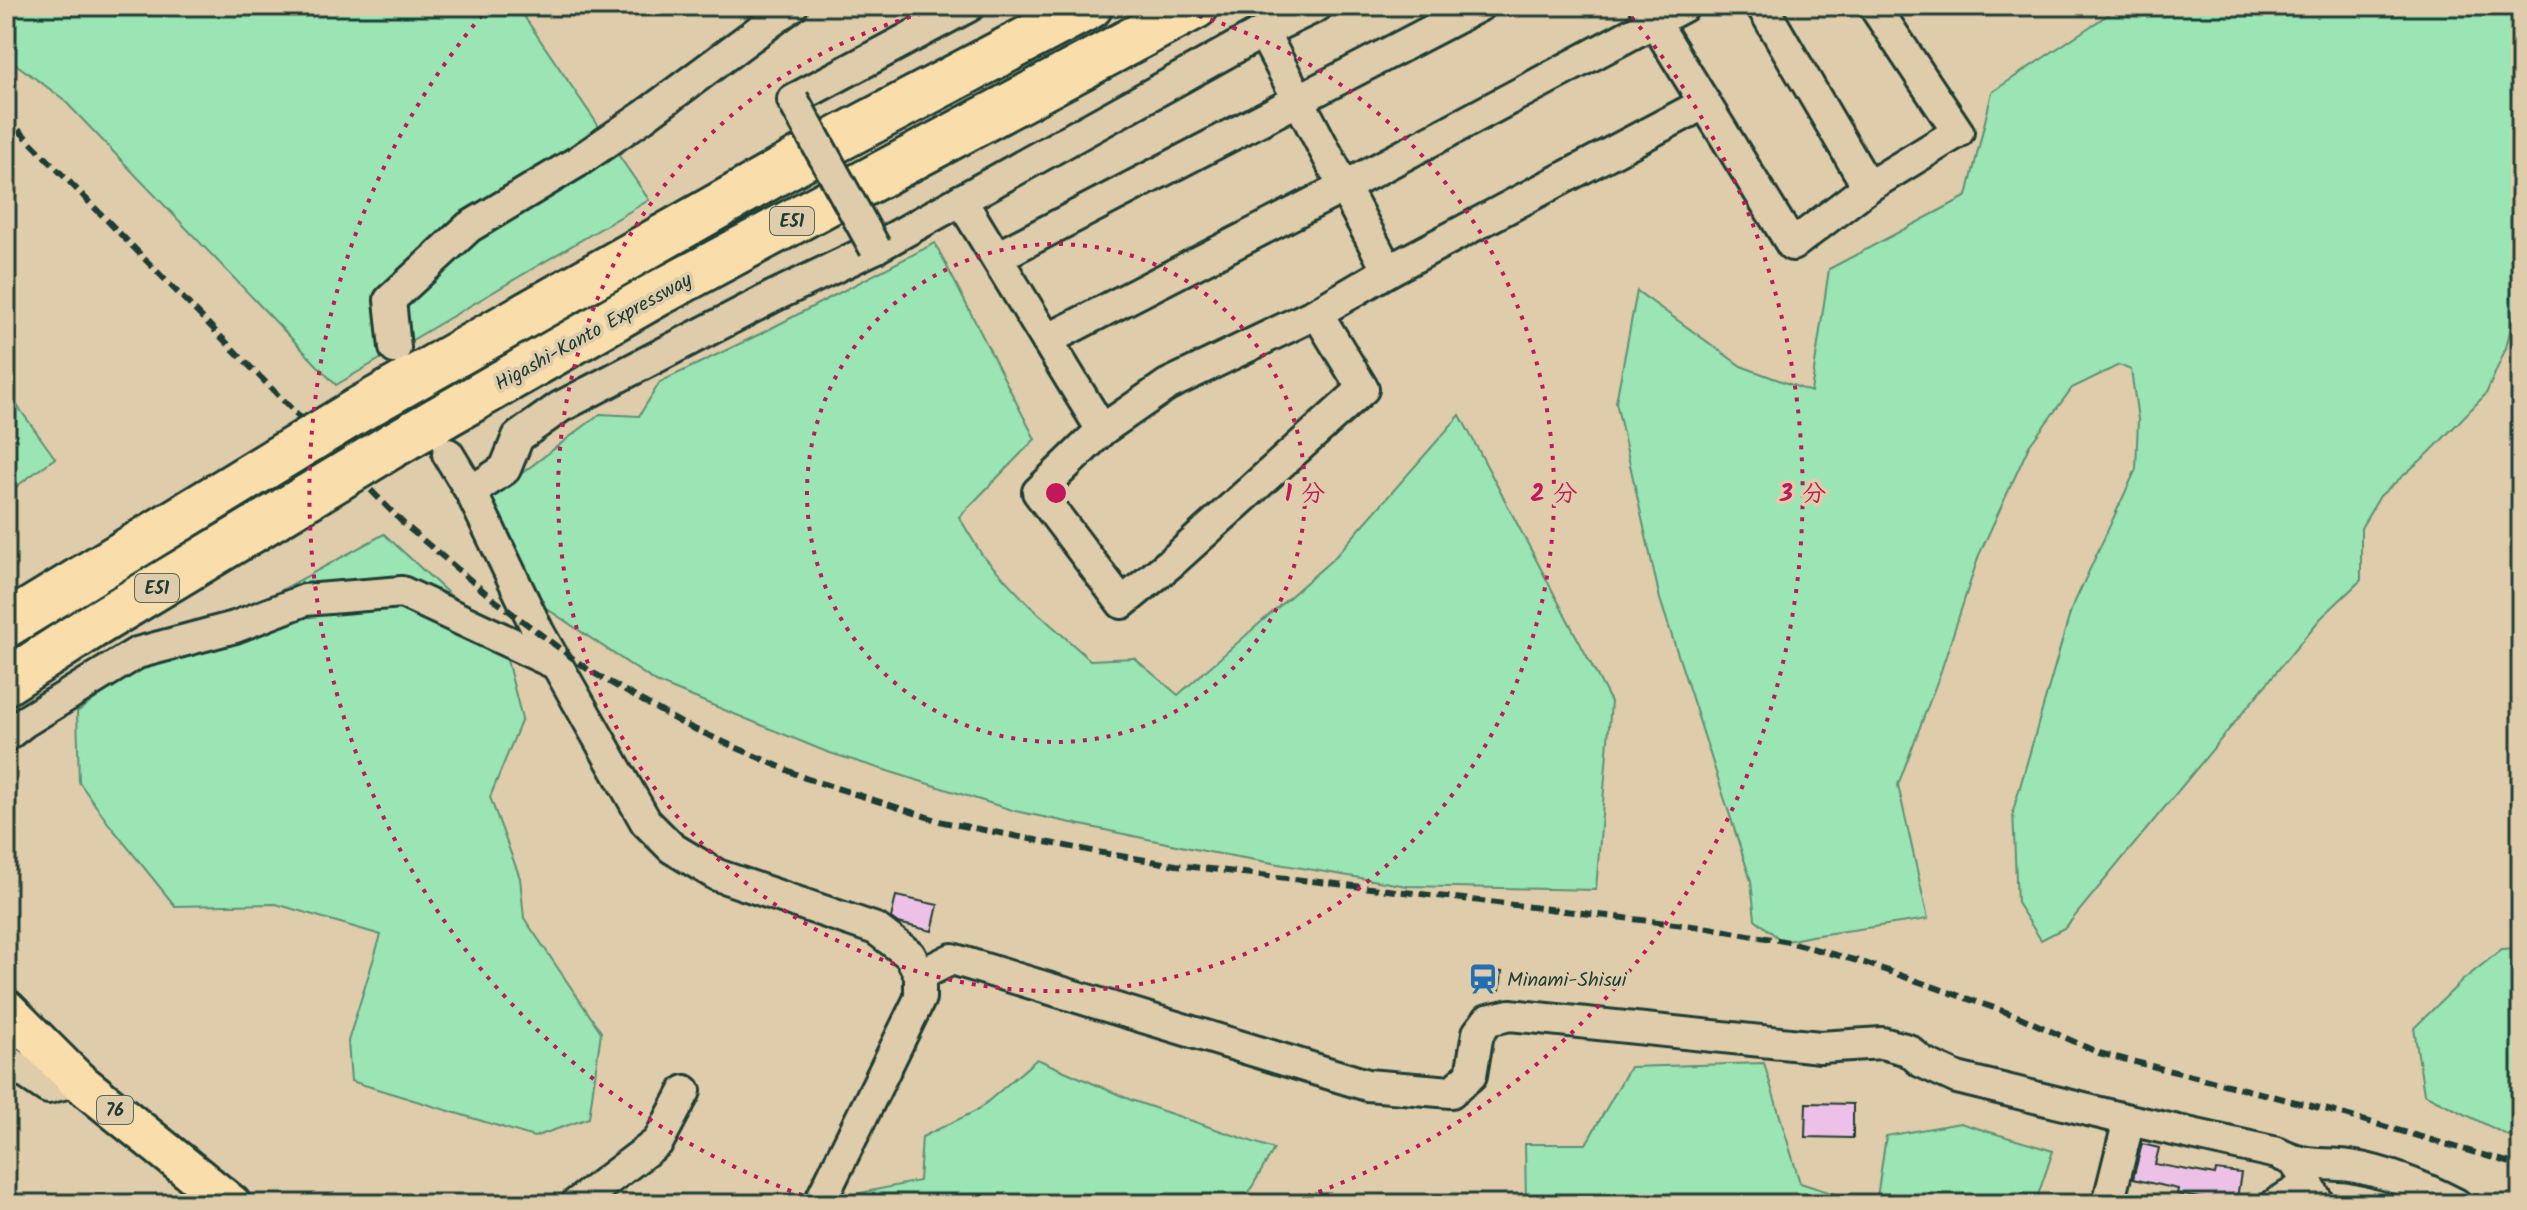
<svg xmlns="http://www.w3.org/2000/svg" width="2527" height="1210" viewBox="0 0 2527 1210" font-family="Kalam,'Klee One',sans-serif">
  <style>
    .green { fill: #9be4b3; stroke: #5d9074; stroke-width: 2 }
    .building { fill: #edc1e7; stroke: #1f3d34; stroke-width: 2 }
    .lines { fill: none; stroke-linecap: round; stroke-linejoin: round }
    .minor-casing { stroke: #1f3d34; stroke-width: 36 }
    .major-casing { stroke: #1f3d34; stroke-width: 44 }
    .highway-casing { stroke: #1f3d34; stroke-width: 50 }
    .minor { stroke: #dfccaa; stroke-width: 30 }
    .major { stroke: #f9deab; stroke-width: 38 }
    .highway { stroke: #f9deab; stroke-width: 44 }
    .rail { stroke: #1f3d34; stroke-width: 6; stroke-dasharray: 12 6; stroke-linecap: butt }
    .minor-bridge-casing { stroke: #1f3d34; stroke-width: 36; stroke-linecap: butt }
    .highway-bridge-casing { stroke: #1f3d34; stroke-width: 50; stroke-linecap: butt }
    .minor-bridge { stroke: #dfccaa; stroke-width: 30 }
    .highway-bridge { stroke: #f9deab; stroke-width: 44 }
    .ring { fill: none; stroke: #c2185b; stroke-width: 4; stroke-dasharray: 4 8 }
    .labels { text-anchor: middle; stroke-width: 7; stroke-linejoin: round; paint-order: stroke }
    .shield { fill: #dfccaa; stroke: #596857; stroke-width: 2 }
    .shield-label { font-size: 18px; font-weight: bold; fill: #1f3d34 }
    .street-label { font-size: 20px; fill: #1f3d34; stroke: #dfccaa }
    .poi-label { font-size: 20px; fill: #1f3d34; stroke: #dfccaa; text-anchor: start }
    .centre { fill: #c2185b; stroke: #dfccaa; stroke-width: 4 }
    .ring-label { font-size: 24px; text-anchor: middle; font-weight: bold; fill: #c2185b; stroke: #dfccaa; stroke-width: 7; stroke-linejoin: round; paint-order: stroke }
  </style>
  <rect width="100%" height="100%" fill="#dfccaa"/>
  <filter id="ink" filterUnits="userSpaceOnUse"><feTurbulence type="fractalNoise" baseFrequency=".0125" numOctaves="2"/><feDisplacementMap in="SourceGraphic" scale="16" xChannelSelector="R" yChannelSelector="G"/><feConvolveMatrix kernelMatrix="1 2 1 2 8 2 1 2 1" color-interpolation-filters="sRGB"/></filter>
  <g filter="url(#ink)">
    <g class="green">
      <path d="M6 6H517L649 200 336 385 62 98 6 57Z"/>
      <path d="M2121 6H2265L2273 14 2327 6H2520L2521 286 2506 348 2486 394 2429 453 2380 496 2361 528V580L2320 619 2066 927 2041 940 2017 903 2013 811 2071 610 2136 469 2138 419 2131 370 2119 365 2072 388 2029 446 1979 555 1940 674 1898 785 1928 919 1811 936 1783 942 1755 919 1751 881 1660 599 1616 402 1637 291 1741 366 1811 392 1829 269 1967 196 1992 92Z"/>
      <path d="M935 243 1035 439 959 517 982 555 1029 605 1090 660 1134 658 1178 695 1335 557 1460 415 1611 702 1596 890 1407 886 1209 852 1015 811 827 752 656 682 543 606 484 502 600 414 639 416 660 382 762 333Z"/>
      <path d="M6 390 55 458 6 494Z"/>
      <path d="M384 534 503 644 522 719 490 797 520 878 524 918 601 1032 589 1118 534 1137 351 1081 348 1041 381 935 276 904 175 906 108 823 79 782 77 712 136 670Z"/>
      <path d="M2521 948V1142L2424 1094 2414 1028 2463 980 2502 949Z"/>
      <path d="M1037 1059 1131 1100 1274 1149 1242 1204H807L919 1181 922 1137 978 1110Z"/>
      <path d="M1764 1063 1800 1183 1866 1204H1526L1525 1144H1586L1630 1067Z"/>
      <path d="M1960 1123 2053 1151 2035 1204H1876L1886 1136Z"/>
    </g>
    <g class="building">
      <path d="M896 896 938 905 932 931 898 923 891 918Z"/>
      <path d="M1471 969 1502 972 1500 990 1470 987Z"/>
      <path d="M1806 1103 1853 1104V1138L1805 1137Z"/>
      <path d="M2142 1144 2159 1148 2155 1164 2215 1175 2216 1170 2241 1173 2236 1204 2177 1194 2178 1189 2133 1179Z"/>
    </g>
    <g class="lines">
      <g class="minor-casing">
        <g id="minor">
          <path d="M1645 6 1792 245 1868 187 1958 132 1874 6"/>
          <path d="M1762 6 1868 187"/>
          <path d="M1263 32 1388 271"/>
          <path d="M793 100 969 6"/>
          <path d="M961 200 1102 430"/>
          <path d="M997 257 1479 6"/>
          <path d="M1317 313 1363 389 1173 561 1122 603 1038 492 1102 430 1167 385 1317 313 1388 271 1705 103"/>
          <path d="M1047 340 1344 187 1684 6"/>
          <path d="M395 348 390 300 469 227 577 162 643 117 792 6"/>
          <path d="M448 454 471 492 539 633 646 822 672 848 717 875 876 929 910 955 920 975V998L819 1204"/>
          <path d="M471 492 505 469 518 437 560 407 774 296 875 248 1263 32 1317 6"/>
          <path d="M6 736 24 722 137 653 235 627 305 600 402 592 556 664"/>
          <path d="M920 975 952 959 1367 1085 1451 1092 1471 1075 1478 1033 1488 1020 1510 1015 1820 1047 1882 1043 1908 1050 1922 1062 1957 1078 2129 1120 2277 1153C2306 1168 2320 1162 2350 1166 2387 1172 2423 1187 2456 1204"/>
          <path d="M6 1060 48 1088 77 1080"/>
          <path d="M2296 1163 2319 1204"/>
          <path d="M576 1204 658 1142 685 1091"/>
          <path d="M2108 1204 2129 1120"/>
          <path d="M2276 1204 2308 1184"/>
        </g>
      </g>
      <g class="major-casing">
        <path id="major" d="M6 1009 77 1080 231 1204"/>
      </g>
      <g class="highway-casing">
        <g id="highway">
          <path d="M360 409 810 154 1090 6"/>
          <path d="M393 445 659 293 1196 6"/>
          <path d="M6 625 276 460"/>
          <path d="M6 682 91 627 309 496"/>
        </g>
      </g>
      <use href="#minor" class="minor"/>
      <use href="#major" class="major"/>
      <use href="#highway" class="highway"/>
      <path class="rail" d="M6 117 404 524 493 599 590 671 683 724 805 778 943 822 1097 852 1176 865 1709 928 1789 942 1865 963 2020 1017 2099 1053 2328 1110 2521 1166"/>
      <g class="minor-bridge-casing">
        <path id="minor-bridge" d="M793 100 875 248"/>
      </g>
      <g class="highway-bridge-casing">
        <g id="highway-bridge">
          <path d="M276 460 360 409"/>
          <path d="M309 496 393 445"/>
        </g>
      </g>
      <use href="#minor-bridge" class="minor-bridge"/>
      <use href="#highway-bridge" class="highway-bridge"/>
    </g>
  </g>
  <g class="ring">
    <circle cx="1056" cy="493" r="249"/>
    <path d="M1164 7A498 498 0 1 1 948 7"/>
    <path d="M825 1203A747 747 0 0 1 488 8M1624 8A747 747 0 0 1 1287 1203"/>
  </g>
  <defs>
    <g id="station-bare" transform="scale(2.4)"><path d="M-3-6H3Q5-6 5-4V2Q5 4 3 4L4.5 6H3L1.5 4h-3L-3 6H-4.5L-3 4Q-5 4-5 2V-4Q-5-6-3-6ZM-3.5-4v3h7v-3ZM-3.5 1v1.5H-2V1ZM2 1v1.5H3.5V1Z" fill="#1f6fb2" stroke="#dfccaa" stroke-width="2.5" paint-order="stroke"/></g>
  </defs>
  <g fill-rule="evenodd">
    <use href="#station-bare" x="1483" y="979"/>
  </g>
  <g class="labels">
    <g class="shield">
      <rect x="770" y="207" width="44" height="28" rx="6"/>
      <rect x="135" y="574" width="44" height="28" rx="6"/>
      <rect x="97" y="1096" width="36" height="28" rx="6"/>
    </g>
    <g class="shield-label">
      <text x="792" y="227">E51</text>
      <text x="157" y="594">E51</text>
      <text x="115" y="1116">76</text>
    </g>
    <g class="street-label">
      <text transform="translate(593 331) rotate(-29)" y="7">Higashi-Kanto Expressway</text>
    </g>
    <g class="poi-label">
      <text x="1507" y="986">Minami-Shisui</text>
    </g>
  </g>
  <circle cx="1056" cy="493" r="12" class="centre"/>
  <g class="ring-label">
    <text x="1305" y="501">1 分</text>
    <text x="1554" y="501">2 分</text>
    <text x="1803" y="501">3 分</text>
  </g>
  <rect width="2527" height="1210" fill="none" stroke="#dfccaa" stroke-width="32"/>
  <rect x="16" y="16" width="2495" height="1178" fill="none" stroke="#1f3d34" stroke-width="3" filter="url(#ink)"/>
</svg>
